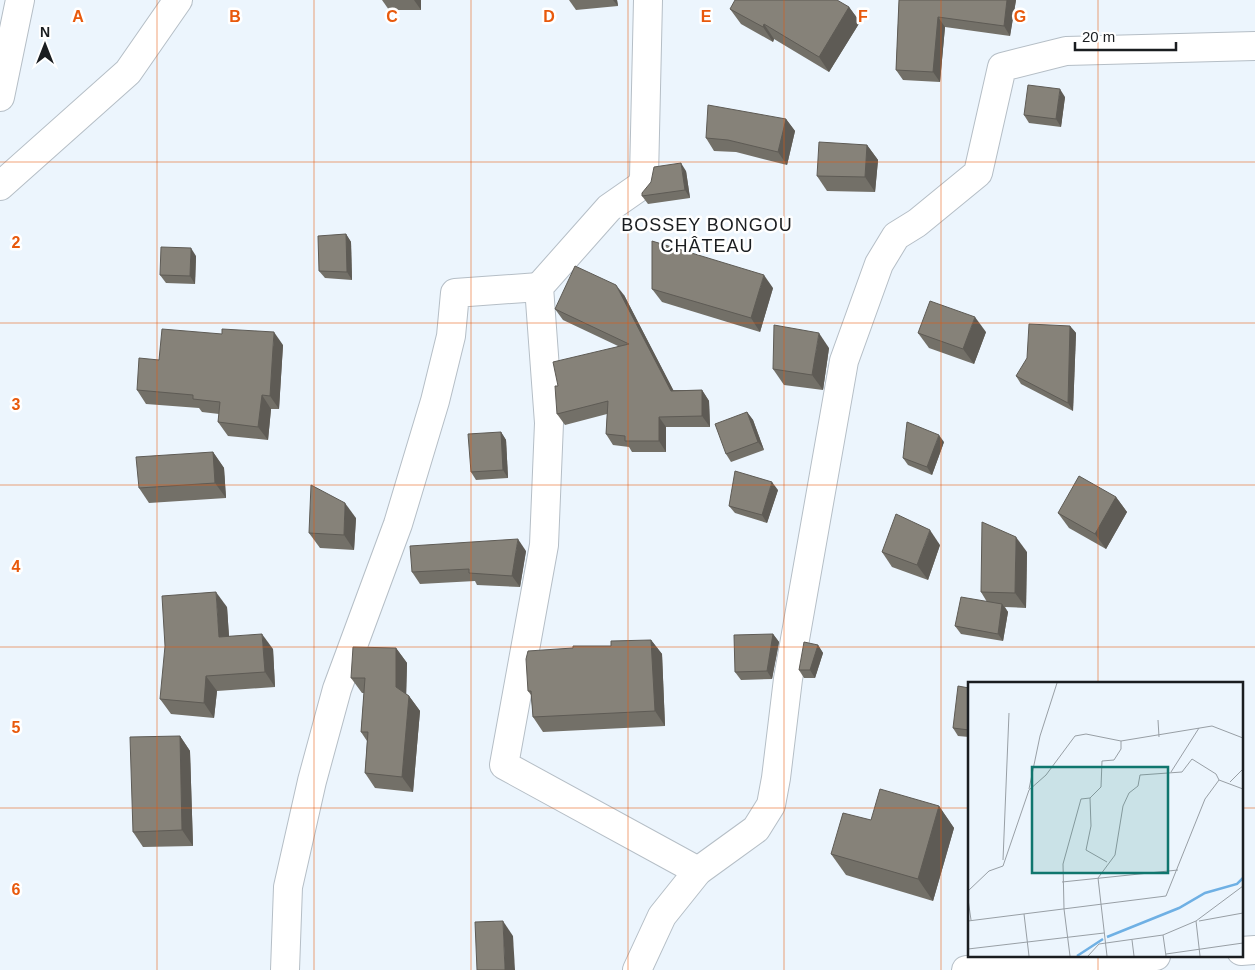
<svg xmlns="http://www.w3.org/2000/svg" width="1255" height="970" viewBox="0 0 1255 970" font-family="Arial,sans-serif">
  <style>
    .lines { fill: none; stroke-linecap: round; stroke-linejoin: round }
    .street-casing { stroke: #b5bec6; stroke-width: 30 }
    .street { stroke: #fff; stroke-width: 28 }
    .wall { fill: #737068 }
    .shaded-wall { fill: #5e5b55 }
    .building { fill: #868279; stroke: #5e5b55 }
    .grid { fill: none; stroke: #e8590c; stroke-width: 1; stroke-opacity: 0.55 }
    .labels { text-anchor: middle; stroke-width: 5; stroke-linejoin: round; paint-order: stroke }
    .quarter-label { font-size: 18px; letter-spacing: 1px; fill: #1a1d20; stroke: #fff }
    .inset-river { fill: none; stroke: #6fb0e4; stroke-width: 2.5 }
    .inset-road { fill: none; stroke: #989fa5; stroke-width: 1 }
    .view { fill: #0f766e; fill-opacity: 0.15; stroke: #0f766e; stroke-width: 2.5 }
    .inset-edge { fill: none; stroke: #1a1d20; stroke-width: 2.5 }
    .grid-label { font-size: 16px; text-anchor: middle; font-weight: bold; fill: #e8590c; stroke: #fff; stroke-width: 5; stroke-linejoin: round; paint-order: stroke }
  </style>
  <rect width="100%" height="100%" fill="#ecf5fd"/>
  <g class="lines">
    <g class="street-casing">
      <g id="street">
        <path d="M648 0 644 177 642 185 609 208 539 287 549 423 544 545 504 765 698 871"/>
        <path d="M0 97 20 0"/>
        <path d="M0 186 128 72 178 0"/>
        <path d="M1241 951 1255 950"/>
        <path d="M285 970 288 887 312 781 337 689 398 524 435 401 451 336 455 293 539 287"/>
        <path d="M637 970 662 916 698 871 756 829 771 805 776 778 788 679 844 361 879 264 896 236 917 223 978 173 1002 67 1066 51 1255 46"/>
        <path d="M966 970 995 966 1156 956"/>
      </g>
    </g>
    <use href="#street" class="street"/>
  </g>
  <g class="wall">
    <path d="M382 0H421V10H389Z"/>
    <path d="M569 0H617L618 6 576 10Z"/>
    <path d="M899 0H1016L1010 36 945 27 940 82 903 80 896 70Z"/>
    <path d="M849 7 860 22 829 72 774 39 773 42 741 24 730 9Z"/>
    <path d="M1065 97 1061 127 1029 123 1024 115Z"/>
    <path d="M786 119 795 131 787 165 736 152 714 151 706 138Z"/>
    <path d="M867 145 878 160 875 192 827 191 817 176Z"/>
    <path d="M686 171 690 198 648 204 642 196Z"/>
    <path d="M346 234 351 242 352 280 325 278 319 271Z"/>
    <path d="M196 256 195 284 166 283 160 275Z"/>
    <path d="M773 288 760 332 662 302 652 289Z"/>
    <path d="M624 295 673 390H702L709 401 710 427H666V452H632L629 447 613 445 606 434 607 414 565 425 557 414 558 386 618 346 563 320 555 309Z"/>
    <path d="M1070 326 1076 333 1073 411 1021 384 1016 376Z"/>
    <path d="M986 332 974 364 929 348 918 333Z"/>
    <path d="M283 345 279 409H271L268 440 228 436 218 422 219 414 202 412 199 408 146 404 137 390 159 360Z"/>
    <path d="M829 348 823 390 784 385 773 369Z"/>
    <path d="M747 412 753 420 764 450 731 462 726 454Z"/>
    <path d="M501 432 506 440 508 478 476 480 471 472Z"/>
    <path d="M944 442 932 475 908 465 903 458Z"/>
    <path d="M213 452 224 468 226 498 149 503 139 488Z"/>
    <path d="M778 490 767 523 735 513 729 506Z"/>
    <path d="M1116 497 1127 512 1106 549 1069 528 1058 513Z"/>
    <path d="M356 518 354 550 320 548 309 533Z"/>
    <path d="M940 545 928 580 892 567 882 552Z"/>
    <path d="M526 551 520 587 477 585 475 581 420 584 412 572Z"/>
    <path d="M1027 552 1026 608 1005 607 1008 612 1003 641 961 634 955 626 987 602 981 592Z"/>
    <path d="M227 607 229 636 273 649 275 687 217 691 214 718 171 714 160 699Z"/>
    <path d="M773 634 779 642 772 679 741 680 735 672Z"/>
    <path d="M651 640 662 654 665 726 543 732 533 717 531 695 528 691 611 646Z"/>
    <path d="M818 645 823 653 815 678H804L799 670Z"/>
    <path d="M396 648 407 663 406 694 409 696 420 711 413 792 375 788 365 773 367 741 361 732 364 693H362L351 678Z"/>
    <path d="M969 688V737L958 736 953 728Z"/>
    <path d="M180 736 190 751 193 846 143 847 133 832Z"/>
    <path d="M939 806 954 828 933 901 846 875 831 854 871 820Z"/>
  </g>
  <g class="shaded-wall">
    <path d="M414 0H421V10Z"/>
    <path d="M613 0H617L618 6Z"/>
    <path d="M1007 0H1016L1010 36 1004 26Z"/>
    <path d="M849 7 860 22 829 72 819 57Z"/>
    <path d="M938 17 945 27 940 82 933 72Z"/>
    <path d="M764 24 774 39 773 42 763 27Z"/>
    <path d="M1060 89 1065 97 1061 127 1056 119Z"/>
    <path d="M786 119 795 131 787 165 778 152Z"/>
    <path d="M867 145 878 160 875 192 865 177Z"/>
    <path d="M681 163 686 171 690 198 685 190Z"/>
    <path d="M346 234 351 242 352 280 347 272Z"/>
    <path d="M191 248 196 256 195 284 190 276Z"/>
    <path d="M764 275 773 288 760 332 751 318Z"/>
    <path d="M616 285 624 295 679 401 671 391Z"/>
    <path d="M975 317 986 332 974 364 963 349Z"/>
    <path d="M1070 326 1076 333 1073 411 1068 403Z"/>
    <path d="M274 332 283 345 279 409 270 396Z"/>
    <path d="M819 333 829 348 823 390 812 375Z"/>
    <path d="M702 390 709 401 710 427 702 416Z"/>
    <path d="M262 395 271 409 268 440 258 427Z"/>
    <path d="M747 412 753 420 764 450 758 442Z"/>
    <path d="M659 417 666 427V452L659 441Z"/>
    <path d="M501 432 506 440 508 478 503 470Z"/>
    <path d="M939 435 944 442 932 475 927 467Z"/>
    <path d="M213 452 224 468 226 498 215 483Z"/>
    <path d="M772 482 778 490 767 523 762 515Z"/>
    <path d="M1116 497 1127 512 1106 549 1095 534Z"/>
    <path d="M345 503 356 518 354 550 344 535Z"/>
    <path d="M930 530 940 545 928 580 917 565Z"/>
    <path d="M1016 537 1027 552 1026 608 1015 593Z"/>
    <path d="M518 539 526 551 520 587 512 576Z"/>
    <path d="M216 592 227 607 230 652 219 637Z"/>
    <path d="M1002 604 1008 612 1003 641 998 634Z"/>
    <path d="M262 634 273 649 275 687 265 672Z"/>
    <path d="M773 634 779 642 772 679 767 671Z"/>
    <path d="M651 640 662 654 665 726 655 711Z"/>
    <path d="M818 645 823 653 815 678 810 670Z"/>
    <path d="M396 648 407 663 406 702 396 687Z"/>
    <path d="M206 676 217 691 214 718 204 703Z"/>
    <path d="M409 696 420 711 413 792 402 777Z"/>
    <path d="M180 736 190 751 193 846 182 830Z"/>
    <path d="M939 806 954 828 933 901 918 879Z"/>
    <path d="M503 921 513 936 515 970H505Z"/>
  </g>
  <g class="building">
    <path d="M735 0H837L849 7 819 57 764 24 763 27 730 9Z"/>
    <path d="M899 0H1007L1004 26 938 17 933 72 896 70Z"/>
    <path d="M1028 85 1060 89 1056 119 1024 115Z"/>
    <path d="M708 105 786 119 778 152 728 140 706 138Z"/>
    <path d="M819 142 867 145 865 177 817 176Z"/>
    <path d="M681 163 685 190 642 196V193L651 182 654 167Z"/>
    <path d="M346 234 347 272 319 271 318 236Z"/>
    <path d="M652 241 764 275 751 318 652 289Z"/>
    <path d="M161 247 191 248 190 276 160 275Z"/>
    <path d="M575 266 616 285 671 391 702 390V416L659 417V441H625V436L606 434 608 401 557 414 555 386H558L553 362 629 344 555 309Z"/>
    <path d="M930 301 975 317 963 349 918 333Z"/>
    <path d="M1029 324 1070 326 1068 403 1016 376 1027 358Z"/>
    <path d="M774 325 819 333 812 375 773 369Z"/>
    <path d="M162 329 222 334V329L274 332 270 396 262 395 258 427 218 422 220 402 193 399V395L137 390 139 358 159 360Z"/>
    <path d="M747 412 758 442 726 454 715 424Z"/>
    <path d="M907 422 939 435 927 467 903 458Z"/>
    <path d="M501 432 503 470 471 472 468 434Z"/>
    <path d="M213 452 215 483 139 488 136 457Z"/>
    <path d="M735 471 772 482 762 515 729 506Z"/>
    <path d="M1079 476 1116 497 1095 534 1058 513Z"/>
    <path d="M311 485 345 503 344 535 309 533Z"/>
    <path d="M896 514 930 530 917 565 882 552Z"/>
    <path d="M982 522 1016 537 1015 593 981 592Z"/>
    <path d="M518 539 512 576 469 573V569L412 572 410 546Z"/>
    <path d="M216 592 219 637 262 634 265 672 206 676 204 703 160 699 165 646 162 596Z"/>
    <path d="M961 597 1002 604 998 634 955 626Z"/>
    <path d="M773 634 767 671 735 672 734 635Z"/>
    <path d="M651 640 655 711 533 717 531 691H528L526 659 528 651 573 648V646H611V641Z"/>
    <path d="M804 642 818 645 810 670H799Z"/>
    <path d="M353 647 396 648V687L409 696 402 777 365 773 368 732H361L365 678H351Z"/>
    <path d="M958 686 969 688V730L953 728Z"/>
    <path d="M180 736 182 830 133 832 130 737Z"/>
    <path d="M880 789 939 806 918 879 831 854 843 813 871 820Z"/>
    <path d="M503 921 505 970H477L475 922Z"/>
  </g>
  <path class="grid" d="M157 0V970M314 0V970M471 0V970M628 0V970M784 0V970M941 0V970M1098 0V684M0 162H1255M0 323H1255M0 485H1255M0 647H1255M0 808H969M1241 808H1255M1098 956V970"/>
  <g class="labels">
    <g class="quarter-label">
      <text x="707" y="231">BOSSEY BONGOU<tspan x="707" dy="21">CHÂTEAU</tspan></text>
    </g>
  </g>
  <g transform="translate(968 682)">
    <rect width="275" height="275" fill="#ecf5fd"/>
    <path class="inset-river" d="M139 255 211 226 237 211 269 202 275 196M109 274 135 257"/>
    <path class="inset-road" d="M190 38 191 55M203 90 231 46M251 98 275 107M262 100 275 87M61 107 72 54 89 1M35 178 41 31M139 180 118 168 123 144 122 116 133 105 134 79 146 78 153 67V59M94 200 210 188M0 209 21 189 35 184 61 108 78 93 107 54 118 52 153 59 244 44 275 56M0 217 3 238M56 232 61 274M0 239 198 214 237 117 251 98M228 239 232 274M231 239 275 231M195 253 198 274M164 258 166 274M0 267 136 251M198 272 275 261M102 274 96 227 95 182 113 117 122 116M120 274 131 262 195 253 228 239 275 204M139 274 130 196 147 173 155 124 161 111 170 104 172 93 214 90 224 77 248 92 251 98"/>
    <path class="view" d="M64 85H200V191H64Z"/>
    <rect width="275" height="275" class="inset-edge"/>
  </g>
  <g class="grid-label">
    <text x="78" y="22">A</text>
    <text x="235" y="22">B</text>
    <text x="392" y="22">C</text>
    <text x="549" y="22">D</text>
    <text x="706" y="22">E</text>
    <text x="863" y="22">F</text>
    <text x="1020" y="22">G</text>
    <text x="16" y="248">2</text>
    <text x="16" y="410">3</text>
    <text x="16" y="572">4</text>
    <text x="16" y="733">5</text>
    <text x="16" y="895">6</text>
  </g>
  <g transform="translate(45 45)" stroke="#ffffff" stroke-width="4" paint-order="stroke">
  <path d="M0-4L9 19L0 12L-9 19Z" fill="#1a1d20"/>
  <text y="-8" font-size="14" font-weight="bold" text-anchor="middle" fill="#1a1d20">N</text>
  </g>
  <path d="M1075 42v8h101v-8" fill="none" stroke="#1a1d20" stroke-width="2.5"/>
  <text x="1082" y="42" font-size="15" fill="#1a1d20" stroke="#ffffff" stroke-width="4" paint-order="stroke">20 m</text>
</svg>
